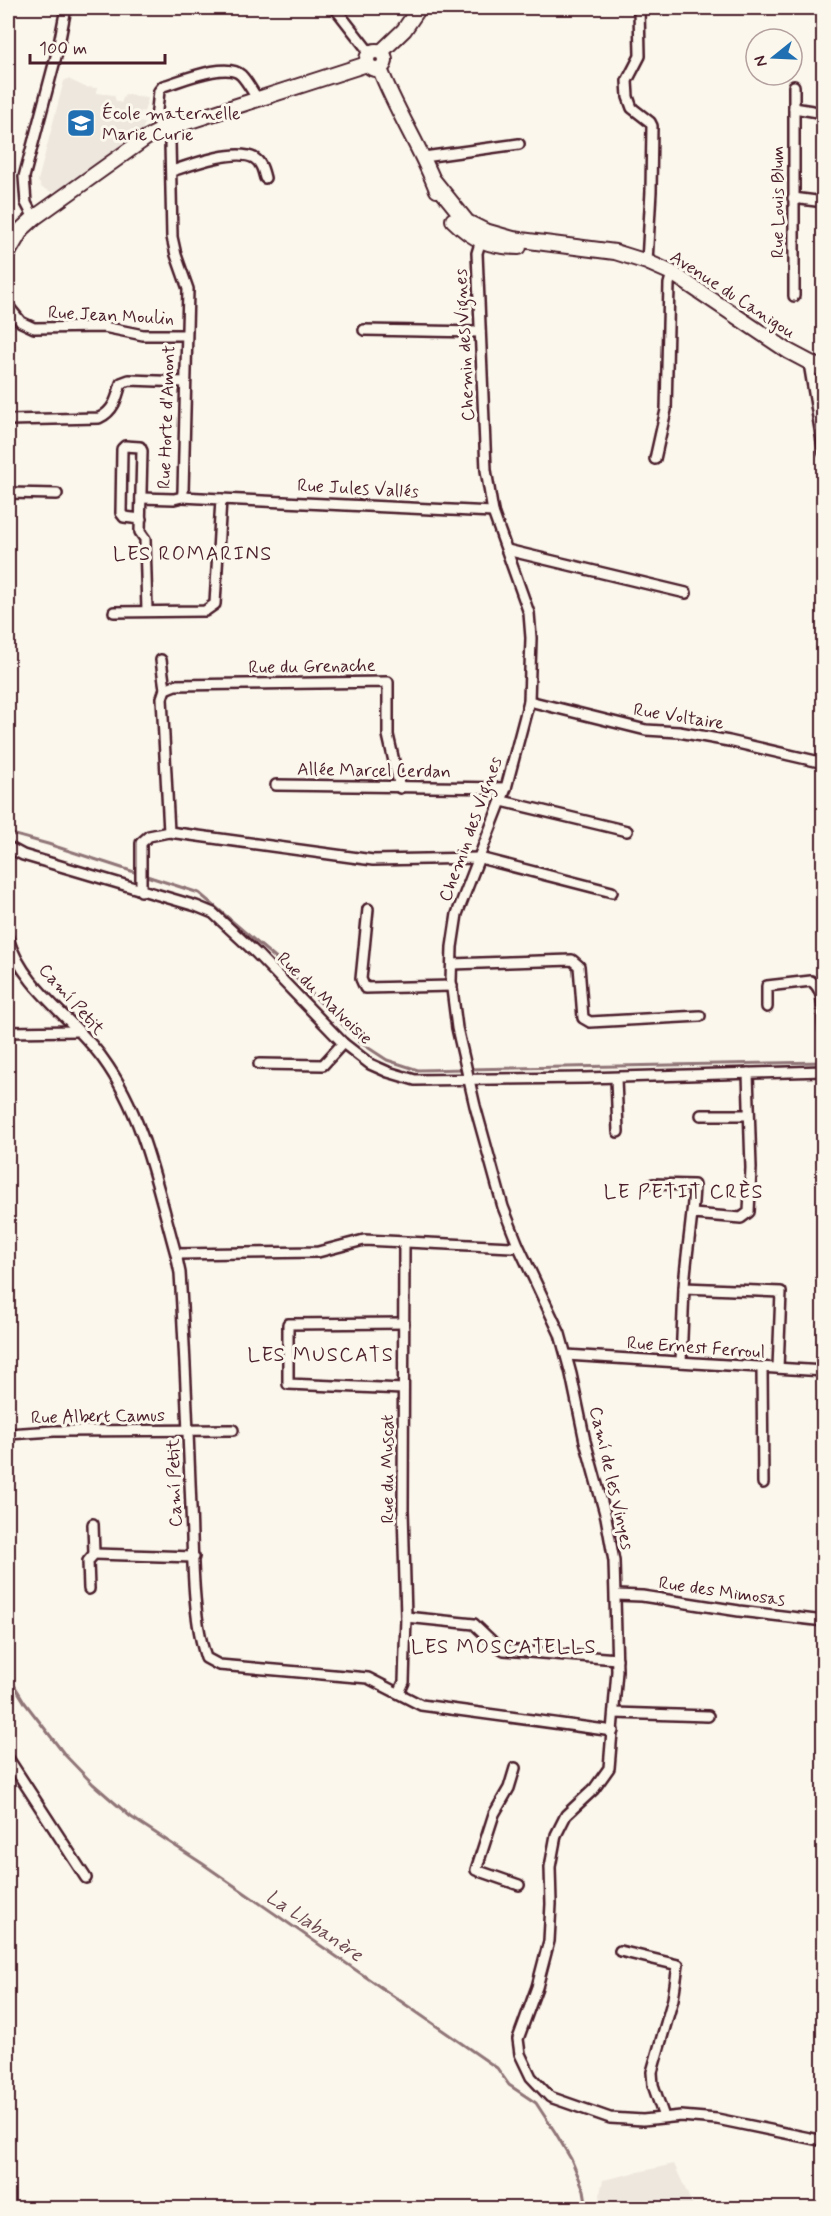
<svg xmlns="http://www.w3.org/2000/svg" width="831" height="2216" viewBox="0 0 831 2216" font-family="Mynerve,sans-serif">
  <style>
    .built { fill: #eee7de }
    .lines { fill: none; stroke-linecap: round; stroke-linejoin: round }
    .stream { stroke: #907477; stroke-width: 3 }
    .street-casing { stroke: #4a1f2b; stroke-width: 14 }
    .secondary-casing { stroke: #4a1f2b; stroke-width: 18 }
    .street { stroke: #fbf7ec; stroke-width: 9 }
    .secondary { stroke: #fbf7ec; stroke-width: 14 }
    .labels { text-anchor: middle; stroke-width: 6; stroke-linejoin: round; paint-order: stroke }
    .poi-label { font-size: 18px; fill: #4a1f2b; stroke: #fbf7ec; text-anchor: start }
    .street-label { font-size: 18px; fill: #4a1f2b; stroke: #fbf7ec }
    .neighbourhood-label { font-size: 20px; letter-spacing: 1.5px; fill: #4a1f2b; stroke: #fbf7ec }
    .water-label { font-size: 20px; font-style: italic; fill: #6d4a51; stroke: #fbf7ec }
  </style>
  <rect width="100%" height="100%" fill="#fbf7ec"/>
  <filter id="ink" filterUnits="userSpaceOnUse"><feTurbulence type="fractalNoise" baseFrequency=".0167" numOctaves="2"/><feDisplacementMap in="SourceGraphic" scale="12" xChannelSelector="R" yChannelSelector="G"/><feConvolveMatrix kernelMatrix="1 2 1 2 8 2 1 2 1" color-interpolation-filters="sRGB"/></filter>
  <g filter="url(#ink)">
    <g class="built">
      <path d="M68 79 85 87 97 88 96 93 114 95 116 101 121 103 125 94 148 98 144 112 141 111 138 122 145 123 142 131 60 190 52 192 42 188 38 181 62 88 64 81Z"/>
      <path d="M674 2164 694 2208H601L600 2193 603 2180Z"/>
    </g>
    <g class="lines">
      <g class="stream">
        <path d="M8 833 48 844 199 893 280 962 361 1043 387 1060 418 1070 824 1062"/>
        <path d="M8 1675 25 1703 65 1755 93 1784 131 1817 203 1864 497 2068 509 2085 536 2103 555 2132 571 2159 584 2190 587 2208"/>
      </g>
      <g class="street-casing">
        <g id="street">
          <path d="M335 8 370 53"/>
          <path d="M639 8 640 56 627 81 628 97 632 108 650 122 652 126 651 191 647 262"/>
          <path d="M666 8H670"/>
          <path d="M794 108 824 113"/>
          <path d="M424 157 519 144"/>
          <path d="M172 171C190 165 235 148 254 158 261 162 263 170 265 178"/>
          <path d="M793 198 824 202"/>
          <path d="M34 218 26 203 24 177 58 49 66 8"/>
          <path d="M482 237 477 253 486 470 493 512 529 613 531 638 529 701 506 788 457 914 452 947 451 981 457 1028 475 1106 503 1207 518 1245 560 1334 571 1374 585 1441 606 1517 614 1561 617 1671 609 1768 594 1789 566 1815 556 1835 550 1867 551 1904 549 1941 537 1987 518 2039 520 2054 531 2077 550 2097 610 2118 643 2120 681 2116 717 2119 824 2141"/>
          <path d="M794 296V86"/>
          <path d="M8 306 21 322 34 328 104 327 143 335H186"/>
          <path d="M364 330 480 332"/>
          <path d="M809 363 824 453"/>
          <path d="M8 420 99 418C114 411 117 398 121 383L129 380 185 382"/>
          <path d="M655 459 666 410 669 284 672 273"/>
          <path d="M8 493 57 494"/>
          <path d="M141 498 174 499 182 497 183 492 188 289 176 255 172 237 170 142 156 119 159 91 163 86C181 81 227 61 241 75 247 81 252 91 257 98"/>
          <path d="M221 499 493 512"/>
          <path d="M141 519 124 517 121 513 122 449 125 446 140 447 142 451 140 532 145 539 147 611"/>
          <path d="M507 550 686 593"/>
          <path d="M114 612 205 611 215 604 221 499 182 497"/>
          <path d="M161 660 165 689 162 698 169 832"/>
          <path d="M165 689 175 685 388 682V735L400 788"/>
          <path d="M529 701 646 730 679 732 729 741 824 763"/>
          <path d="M276 785 506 788"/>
          <path d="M502 801 627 831"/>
          <path d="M8 847 23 855 196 906 213 913 257 954 343 1043 370 1064 388 1072 415 1080 586 1078 824 1071"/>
          <path d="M141 891V843L149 836 169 832 373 860 480 858 612 892"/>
          <path d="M368 909 361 979 365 988 452 986"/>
          <path d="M8 938C23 989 73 1017 103 1059 144 1115 157 1187 176 1254L180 1273C185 1351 188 1429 191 1508 193 1553 192 1616 206 1658L219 1665 368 1678 421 1705 613 1731"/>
          <path d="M452 964 572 960 579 966 583 1018 590 1022 700 1016"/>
          <path d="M767 1007V986L811 981C826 990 822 1014 824 1030"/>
          <path d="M8 1032 77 1031"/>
          <path d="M259 1064 323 1065 343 1043"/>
          <path d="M616 1078 618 1132"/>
          <path d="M701 1115H748"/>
          <path d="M653 1184 694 1185C693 1220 686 1253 684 1288"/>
          <path d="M693 1214 741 1218 749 1212 751 1168 748 1073"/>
          <path d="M176 1254 318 1252 364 1240 512 1247 518 1245"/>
          <path d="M566 1355 824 1371"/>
          <path d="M681 1362 684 1288 781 1292 778 1368"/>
          <path d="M762 1368 763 1483"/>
          <path d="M403 1389 288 1384V1324L404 1323"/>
          <path d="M8 1434 54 1431 233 1430"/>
          <path d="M94 1554 194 1557"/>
          <path d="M89 1589 88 1561 94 1554 93 1524"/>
          <path d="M616 1595 642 1596 739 1611 824 1621"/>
          <path d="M406 1617 474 1624 495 1644 504 1650 617 1659"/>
          <path d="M399 1693 404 1682 406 1617 403 1510 404 1243"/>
          <path d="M614 1713 708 1716"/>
          <path d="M8 1758 86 1878"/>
          <path d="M515 1768 509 1788 494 1814 476 1870 519 1885"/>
          <path d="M620 1951 678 1965 673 1999 652 2072 653 2085 664 2117"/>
        </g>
      </g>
      <g class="secondary-casing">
        <g id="secondary">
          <circle cx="376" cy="60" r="9"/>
          <path d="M381 52 404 30 419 8"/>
          <path d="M380 69C396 111 421 148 437 190"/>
          <path d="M434 181 467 222 485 231 513 239 615 252 647 262 672 273 788 351 824 370"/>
          <path d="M453 220C473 240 490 247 519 247"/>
          <path d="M8 253 22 229 34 218 146 138 162 130 367 64"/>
        </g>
      </g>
      <use href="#street" class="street"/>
      <use href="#secondary" class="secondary"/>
    </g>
  </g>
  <defs>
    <g id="school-square" transform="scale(1.5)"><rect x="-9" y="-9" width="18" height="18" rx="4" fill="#1f6fb2" stroke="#fbf7ec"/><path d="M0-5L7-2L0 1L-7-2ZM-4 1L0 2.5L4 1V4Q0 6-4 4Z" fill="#fff"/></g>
  </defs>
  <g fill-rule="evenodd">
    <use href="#school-square" x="81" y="123"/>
  </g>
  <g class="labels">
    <g class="poi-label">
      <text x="102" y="119">École maternelle<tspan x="102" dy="21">Marie Curie</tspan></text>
    </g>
    <g class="street-label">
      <text transform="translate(777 202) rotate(-90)" y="6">Rue Louis Blum</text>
      <text transform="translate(733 294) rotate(33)" y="6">Avenue du Canigou</text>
      <text transform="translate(111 315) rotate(3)" y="6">Rue Jean Moulin</text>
      <text transform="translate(464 345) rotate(-93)" y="6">Chemin des Vignes</text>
      <text transform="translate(166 417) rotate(-88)" y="6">Rue Horte d'Amont</text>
      <text transform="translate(358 488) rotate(3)" y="6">Rue Jules Vallés</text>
      <text transform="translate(312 666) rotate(-1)" y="6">Rue du Grenache</text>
      <text transform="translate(679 716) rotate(9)" y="6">Rue Voltaire</text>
      <text transform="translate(374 770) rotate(1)" y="6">Allée Marcel Cerdan</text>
      <text transform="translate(470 829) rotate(-70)" y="6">Chemin des Vignes</text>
      <text transform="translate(325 998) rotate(44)" y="6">Rue du Malvoisie</text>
      <text transform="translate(72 999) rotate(48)" y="6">Camí Petit</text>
      <text transform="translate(696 1347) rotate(4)" y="6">Rue Ernest Ferroul</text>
      <text transform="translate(98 1416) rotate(-1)" y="6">Rue Albert Camus</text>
      <text transform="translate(387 1469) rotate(-90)" y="6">Rue du Muscat</text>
      <text transform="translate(612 1478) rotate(77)" y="6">Camí de les Vinyes</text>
      <text transform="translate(174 1483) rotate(-92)" y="6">Camí Petit</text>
      <text transform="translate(722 1591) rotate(8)" y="6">Rue des Mimosas</text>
    </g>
    <g class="neighbourhood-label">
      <text x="193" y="560">LES ROMARINS</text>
      <text x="684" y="1198">LE PETIT CRÈS</text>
      <text x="321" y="1361">LES MUSCATS</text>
      <text x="504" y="1653">LES MOSCATELLS</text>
    </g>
    <g class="water-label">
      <text transform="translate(315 1925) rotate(34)" y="7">La Llabanère</text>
    </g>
  </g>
  <rect width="831" height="2216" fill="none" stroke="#fbf7ec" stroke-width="30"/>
  <rect x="15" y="15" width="801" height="2186" fill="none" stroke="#4a1f2b" stroke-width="2" filter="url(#ink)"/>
  <g transform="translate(774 57) rotate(252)"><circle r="28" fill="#fbf7ec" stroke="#b4a19f" stroke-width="1.5"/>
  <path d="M0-4.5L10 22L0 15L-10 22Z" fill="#1f6fb2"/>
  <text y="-9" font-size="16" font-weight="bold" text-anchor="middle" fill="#4a1f2b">N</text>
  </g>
  <path d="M30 54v9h135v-9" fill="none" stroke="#4a1f2b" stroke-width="3"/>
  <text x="39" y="54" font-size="18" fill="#4a1f2b" stroke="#fbf7ec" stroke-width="4.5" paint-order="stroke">100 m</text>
</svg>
